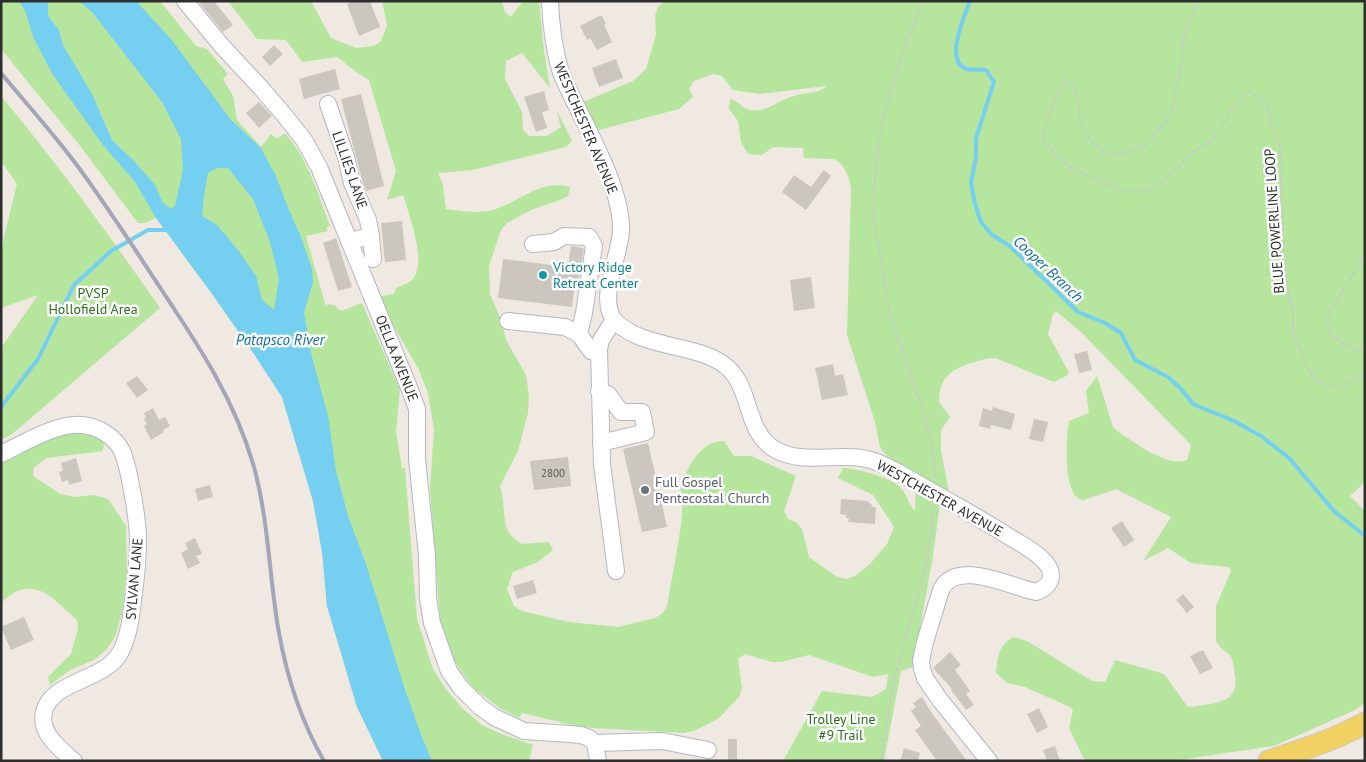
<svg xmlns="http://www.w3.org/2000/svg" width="1366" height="762" viewBox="0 0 1366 762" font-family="'PT Sans',sans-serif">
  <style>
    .green { fill: #b6e59e }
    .water { fill: #75cff0; fill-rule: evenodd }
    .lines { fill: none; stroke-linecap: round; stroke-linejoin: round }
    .stream { stroke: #75cff0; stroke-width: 4 }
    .building { fill: #cbc7bf }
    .minor-casing { stroke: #b4b7c1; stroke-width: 18 }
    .major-casing { stroke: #c9c9c9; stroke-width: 23 }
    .path { stroke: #c9c9c9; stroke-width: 2; stroke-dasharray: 4 2.5; stroke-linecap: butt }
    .minor { stroke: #fff; stroke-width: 16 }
    .major { stroke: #f2d163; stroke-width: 21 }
    .rail { stroke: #a3a6b8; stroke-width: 4 }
    .minor-bridge-casing { stroke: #b4b7c1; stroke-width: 18; stroke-linecap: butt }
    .minor-bridge { stroke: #fff; stroke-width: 16 }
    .culture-dot { fill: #0f9aa8; stroke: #fff; stroke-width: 2 }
    .worship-dot { fill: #6b7280; stroke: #fff; stroke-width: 2 }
    .labels { text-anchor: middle; stroke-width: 5; stroke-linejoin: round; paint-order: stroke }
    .number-label { font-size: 11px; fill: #555452 }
    .street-label { font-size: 14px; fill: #2e2e2e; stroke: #fff }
    .culture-label { font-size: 14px; fill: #0d838f; stroke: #fff; text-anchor: start }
    .park-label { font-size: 14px; fill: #2c6e1b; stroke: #fff }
    .worship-label { font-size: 14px; fill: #5b616d; stroke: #fff; text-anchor: start }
    .water-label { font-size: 15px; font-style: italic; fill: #0d6fa3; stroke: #fff }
  </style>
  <rect width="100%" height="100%" fill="#efe9e1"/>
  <g class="green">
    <path d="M1 1H160L196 46 207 49 228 74 223 79 233 96 237 120 261 147 271 134 277 139 285 133C308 159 318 194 330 226L326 228 328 231 306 236 326 307 328 304 334 305 341 311 362 303 400 390 396 432 402 468H405L417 619 433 669 446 689 462 708 482 725 499 733 533 745 529 761H383L357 707 327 606 322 552 313 501 282 397 252 351 210 291 156 218 145 223H138L81 147 1 49Z"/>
    <path d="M228 1H311L331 38 356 48 374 46 381 41 387 25 382 1H502L505 12 511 17 523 1H539L544 51 550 88 522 53 506 61 505 79 522 112 523 130 529 136H547L561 127 556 109 572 141 566 147 473 170 438 173 443 185 446 209C461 211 478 214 493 210 520 202 540 179 570 187L568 196 560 200 533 209 507 223 501 230 489 266 490 294 501 320 506 340 526 375 529 395 528 413 518 451 500 486C505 499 502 522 509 533 512 537 517 540 521 544L549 542 553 550 538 562 513 572 507 589 514 606 522 611 569 622 618 627 655 618 663 613 667 606C672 576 679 545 682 515 683 505 678 495 682 485 688 465 701 441 724 441L734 456H751L796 476 784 511 788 519 796 522 802 529 809 557 837 577 846 579 855 576 870 564 887 544 894 527 873 495 838 478 843 468C856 468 893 478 901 488 907 495 909 505 915 511L916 474 899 465 885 454 880 447 875 422 847 335 851 190C850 178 845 164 834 159L804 158 803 148 773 147 762 155 748 154 741 142 738 121 729 109 730 99C738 100 742 109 750 110 766 113 779 100 794 96 805 92 818 94 827 86L760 94 733 90 722 76 714 74 694 81 689 89 693 97 679 109 591 132 581 103 633 81 646 69 656 35 655 16 658 7 664 1H1365V482L1350 496 1365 511V703L1355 710 1274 746 1172 761H1085L1069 728 1073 710 1070 707 1025 687 1007 683 996 673C998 657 998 646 1013 637L1027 641 1092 681 1105 682 1115 660 1161 673 1165 675 1187 706 1191 707C1212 703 1240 704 1235 676 1234 671 1234 662 1231 657 1227 651 1218 648 1216 640V606L1231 571 1229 567 1191 563 1168 548 1143 561 1171 517 1116 489 1084 500C1062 500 1066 436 1069 421L1089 413 1086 391 1097 376 1113 427 1117 431C1134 442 1167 468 1187 460L1191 447 1189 443 1082 333 1056 311 1053 314 1048 334 1068 371V375L1054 382 995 358C986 358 979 361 971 363 950 370 939 378 939 402L950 417 941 430V451L949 492 942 488 933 556 913 667 901 671 884 761H783L822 691 872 697 886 689 888 674 873 677 809 655 781 662H772L745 654 738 659 742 688 739 697 719 718 694 731 685 733 591 728 572 725 522 713 519 718 501 709 473 688 454 661 440 621 430 488 434 430 428 393 419 370 392 323 381 296 394 294 396 288C401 286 409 283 413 279 427 262 409 214 403 195L387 200 396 171 369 80 359 74 337 57 302 62 286 40 257 39Z"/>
    <path d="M1 96C58 164 109 235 160 308L12 434 1 440V348L38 295 1 308V255L4 237 17 184 1 161Z"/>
    <path d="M93 431 104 443 103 451 46 458 34 468 33 476 60 494 76 497 93 495 108 499 126 526 127 573 122 613 115 637 106 650 94 660 70 670 50 685 48 677 71 654 78 628 77 620C53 598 32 572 1 603V462L59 435Z"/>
  </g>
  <path class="water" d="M19 1H48V16L59 30 63 45 92 94 112 140 135 162 155 185 163 203 171 209 175 206 183 170 181 139 162 102 92 12 79 1H136L171 39 231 120 261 148 276 176 286 203 301 237 312 269 313 282 304 313 312 357 328 416 336 471 349 519 366 564 405 690 422 737 432 761H383L357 707 327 606 322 552 313 501 282 397 252 351 210 291 156 218 135 182 103 145 53 75 34 39 25 11ZM217 168H228L253 199 270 242 279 279 274 310 262 300 256 276 238 250 217 225 202 216 204 195 208 173Z"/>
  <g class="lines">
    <g class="stream">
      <path d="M970 1C965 15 943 62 967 69 972 70 980 69 986 70L994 82 976 138V157L971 183 975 204 981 222 991 234 1011 247 1078 312 1105 323 1121 333 1135 360 1168 377 1181 389 1193 404 1234 421 1261 436 1289 458 1334 511 1365 536"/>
      <path d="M1 407 38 359 74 285 111 251 148 230H168"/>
    </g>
  </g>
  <g class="building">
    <path d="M198 1H214L233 25 223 32Z"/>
    <path d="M353 1H370L380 27 359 36 347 4Z"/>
    <path d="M599 16H602L606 24 604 25 612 42 597 50 590 38 587 40 580 26Z"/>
    <path d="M274 45 283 54 270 66 262 57Z"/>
    <path d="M616 59 623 78 599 87 592 68Z"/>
    <path d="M335 69 340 89 304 99 299 79Z"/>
    <path d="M544 91 549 110 542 112 547 128 536 132 524 97Z"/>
    <path d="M361 94 384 186 366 191 362 180 341 99Z"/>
    <path d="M259 102 272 116 259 128 246 113Z"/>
    <path d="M824 170 831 176 806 210 782 192 794 175 811 187Z"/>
    <path d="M402 221 406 260 385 262 381 223Z"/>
    <path d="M336 238 352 287 338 291 323 243Z"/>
    <path d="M571 246 584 248 578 284 575 283 572 307 498 298 503 259 568 267Z"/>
    <path d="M811 277 815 308 794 311 790 280Z"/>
    <path d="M1087 351 1092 370 1079 373 1074 354Z"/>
    <path d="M833 364 835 376 843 374 848 395 822 400 815 368Z"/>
    <path d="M137 376 148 390 137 398 126 383Z"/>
    <path d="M993 407 1015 414 1011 430 991 425 990 429 979 426 983 408 992 411Z"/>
    <path d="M153 408 159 420 165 417 170 426 163 430 164 432 151 440 144 426 147 424 144 419 146 417 144 413Z"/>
    <path d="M1034 419 1048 422 1043 442 1029 439Z"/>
    <path d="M648 443 667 527 642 532 623 449Z"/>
    <path d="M568 457 571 486 534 490 530 461Z"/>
    <path d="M76 458 82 481 69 485 68 480 62 482 59 472 63 471 61 463Z"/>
    <path d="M210 485 213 497 198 501 195 489Z"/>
    <path d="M841 499 868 501V503H870L873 507H876L875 524 848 522 849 518H846V515L840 514Z"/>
    <path d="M1122 521 1134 540 1124 547 1111 528Z"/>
    <path d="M195 538 202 554 196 556 200 563 188 569 181 553 188 549 185 543Z"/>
    <path d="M533 580 537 593 517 599 513 586Z"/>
    <path d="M1183 594 1194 607 1187 613 1176 600Z"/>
    <path d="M24 617 34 640 11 650 1 627Z"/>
    <path d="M1203 650 1213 668 1200 674 1190 656Z"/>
    <path d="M950 652 961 665 955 670 970 691 966 694 974 705 966 710 951 690 952 689 933 668Z"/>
    <path d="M922 697 931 712 967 761H937L915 730 921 726 911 711 916 707 913 703Z"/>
    <path d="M1039 708 1048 727 1037 733 1027 714Z"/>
    <rect x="728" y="739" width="9" height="22"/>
    <path d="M1055 746 1060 761H1047L1043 750Z"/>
    <path d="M904 748 920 753 918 761H900Z"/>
  </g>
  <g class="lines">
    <g class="minor-casing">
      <g id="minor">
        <path d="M185 1 221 45 261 88 285 116 304 140 319 167 410 390 417 409V459L427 555 428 598 432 623 449 671 461 688 479 706 494 717 524 731 570 734 581 735 589 738 595 743 598 761"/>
        <path d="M550 1C551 26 554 50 561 73 579 116 623 186 621 231 620 256 596 302 616 322 645 350 699 343 727 367 753 390 744 432 776 450 801 464 834 454 861 458 877 460 890 468 903 475"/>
        <path d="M328 104 346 157 352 183 368 220 371 236 349 241"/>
        <path d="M371 236 373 259"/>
        <path d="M533 244 554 242 564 236 589 237 594 246 584 313 579 334"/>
        <path d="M508 321 565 327 579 334 591 351 599 349 601 340 614 320"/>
        <path d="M599 349 602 464 616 571"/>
        <path d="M599 391 608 394 621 412H642L646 432 601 443"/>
        <path d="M1 454C24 443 56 423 82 425 98 426 115 437 122 451 126 460 128 470 130 480 134 500 138 520 138 540 138 560 136 580 133 600 131 618 129 635 121 651 107 681 51 680 44 712 39 733 60 749 74 761"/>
        <path d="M952 503C973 514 993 527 1013 539 1023 545 1034 551 1042 559 1056 572 1053 586 1036 592 1011 587 955 558 941 590L925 642 921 661 922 669 925 678 940 700 989 761"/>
        <path d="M595 743 662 741 708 750"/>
      </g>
    </g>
    <g class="major-casing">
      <path id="major" d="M1269 761C1302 750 1334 740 1365 723"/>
    </g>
    <g class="path">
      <path d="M923 1 905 46 883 117 875 172 874 218 890 314 924 415 933 449 935 477"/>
      <path d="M1198 1 1189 21 1182 44 1183 58 1170 117 1144 146 1116 155 1098 148 1085 133 1080 120 1079 106 1074 87 1064 79 1049 114 1043 140 1055 154 1071 168 1121 191 1144 192 1153 188 1170 175 1194 151 1209 143 1221 129 1233 107 1250 91 1268 107 1272 125 1280 146 1283 230 1286 278 1293 313V332L1304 360 1315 380 1337 388 1365 375"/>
      <path d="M1365 255 1330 311 1327 322 1332 336 1357 351 1365 348"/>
      <path d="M881 761 893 684 927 563 934 509"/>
    </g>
    <use href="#minor" class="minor"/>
    <use href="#major" class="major"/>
    <path class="rail" d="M1 73C25 102 50 130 73 160 104 201 132 245 161 289 199 346 235 400 254 467 269 522 269 578 279 633 287 677 301 721 324 761"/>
    <g class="minor-bridge-casing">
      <path id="minor-bridge" d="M903 475 952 503"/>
    </g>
    <use href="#minor-bridge" class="minor-bridge"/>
  </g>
  <circle class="culture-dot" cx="543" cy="275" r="5"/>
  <circle class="worship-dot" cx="645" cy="490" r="5"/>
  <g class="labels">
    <g class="number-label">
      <text x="553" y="477">2800</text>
    </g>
    <g class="street-label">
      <text transform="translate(586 128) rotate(67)" y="5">WESTCHESTER AVENUE</text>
      <text transform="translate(350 170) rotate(71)" y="5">LILLIES LANE</text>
      <text transform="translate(1274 221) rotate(-94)" y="5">BLUE POWERLINE LOOP</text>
      <text transform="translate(397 358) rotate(68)" y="5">OELLA AVENUE</text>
      <text transform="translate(940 498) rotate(29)" y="5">WESTCHESTER AVENUE</text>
      <text transform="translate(134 579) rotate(-85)" y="5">SYLVAN LANE</text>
    </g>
    <g class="culture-label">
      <text x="553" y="272">Victory Ridge<tspan x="553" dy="16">Retreat Center</tspan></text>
    </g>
    <g class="park-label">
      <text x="93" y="298">PVSP<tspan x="93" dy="16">Hollofield Area</tspan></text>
      <text x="841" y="724">Trolley Line<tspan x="841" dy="16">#9 Trail</tspan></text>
    </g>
    <g class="worship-label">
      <text x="655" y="487">Full Gospel<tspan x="655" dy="16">Pentecostal Church</tspan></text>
    </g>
    <g class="water-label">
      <text transform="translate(1048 269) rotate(43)" y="5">Cooper Branch</text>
      <text x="280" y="345">Patapsco River</text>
    </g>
  </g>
  <rect width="1366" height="762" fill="none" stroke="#2e2e2e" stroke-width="5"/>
</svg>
